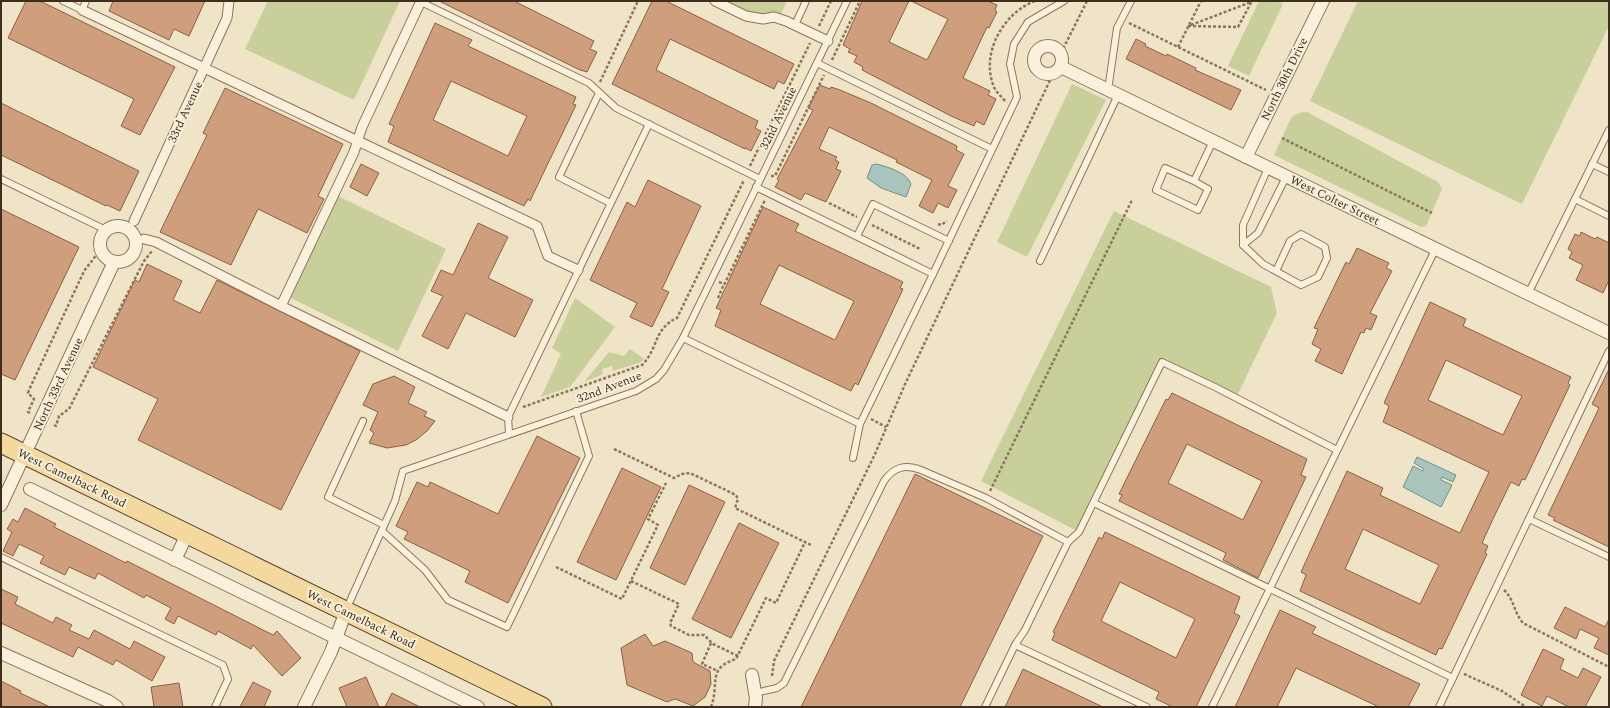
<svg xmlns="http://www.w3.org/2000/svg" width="1610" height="708" viewBox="0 0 1610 708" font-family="Spectral,serif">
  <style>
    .green { fill: #c9cf9b }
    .water { fill: #a9c4bc; stroke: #6f938a }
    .building { fill: #cf9f7d; stroke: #8d5f41; fill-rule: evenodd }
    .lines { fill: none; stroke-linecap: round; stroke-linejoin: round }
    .service-casing { stroke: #8d765c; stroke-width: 8 }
    .pedestrian-casing { stroke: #8d765c; stroke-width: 11 }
    .minor-casing { stroke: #8d765c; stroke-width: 14 }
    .primary-casing { stroke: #5b4430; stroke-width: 21 }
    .path { stroke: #8d765c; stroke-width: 2.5; stroke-dasharray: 3 2; stroke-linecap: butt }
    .service { stroke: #faf1dc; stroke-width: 6 }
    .pedestrian { stroke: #faf1dc; stroke-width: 9 }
    .minor { stroke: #faf1dc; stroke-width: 12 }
    .primary { stroke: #f3d9a0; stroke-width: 19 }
    .labels { text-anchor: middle; stroke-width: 4; stroke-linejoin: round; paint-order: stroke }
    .street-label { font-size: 12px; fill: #3d2e20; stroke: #f7eed8 }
  </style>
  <rect width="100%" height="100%" fill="#f0e4c8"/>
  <g class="green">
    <path d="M268 1H400L354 100 245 49Z"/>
    <path d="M728 1H787L781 14C756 14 749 15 728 1Z"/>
    <path d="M1259 1H1277L1283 4 1249 76 1228 66Z"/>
    <path d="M1358 1H1609V26L1522 204 1310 101Z"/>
    <path d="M1072 84 1106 100 1027 257 997 242Z"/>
    <path d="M1303 112H1307L1438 182 1442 189 1426 226 1421 227 1274 155 1290 120 1294 115Z"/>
    <path d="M334 194 446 249 398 351 285 295Z"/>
    <path d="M1114 211 1271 287 1277 313 1236 398 1162 362 1079 532 981 481Z"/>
    <path d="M575 298 615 327 570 387 541 397 561 354 552 348Z"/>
    <path d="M630 349 644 359 641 362 613 371 612 366 602 369 603 374 584 382 609 352 624 356Z"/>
  </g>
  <g class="water">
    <path d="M877 164C887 167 907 172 911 184L906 197 881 188 867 178 872 165Z"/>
    <path d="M1417 457 1456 475 1453 482 1442 477 1441 480 1452 485 1441 507 1403 487 1413 466 1423 471 1424 469 1414 463Z"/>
  </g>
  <g class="building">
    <path d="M26 1H40L175 67 140 135 121 126 134 99 8 38Z"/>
    <path d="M113 1H205L189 36 174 29 169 40 109 11Z"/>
    <path d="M439 1H514L594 41 590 49 597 52 587 72 580 70Z"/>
    <path d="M652 1H666L794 64 784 84 778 81 774 89 670 39 656 70 758 121 755 128 761 131 751 151 745 148V149L612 84Z"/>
    <path d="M862 1H909L889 42 927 60 948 19 911 1H988L997 5 995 10 997 12 989 28 987 27 963 78 990 91 988 95 996 99 984 125 976 121 974 126 951 116 862 70 863 67 854 62 857 56 848 52 850 49 843 45Z"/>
    <path d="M435 23 472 40 468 46 576 97 573 104 576 105 530 201 528 199 524 206 388 142 394 126 389 124ZM451 81 527 116 508 156 433 120Z"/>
    <path d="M1136 39 1146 44 1145 46 1166 56 1167 54 1196 68 1195 70 1241 90 1231 110 1126 59Z"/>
    <path d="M820 85 830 89 831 87 840 90 871 103 957 146 956 150 964 154 948 186 957 190 948 208 938 203 933 213 919 206 932 180 896 162 897 160 829 127 819 149 837 157 835 160 839 162 836 169 841 171 826 202 805 193 801 200 775 187 779 180 777 179 813 110 808 108Z"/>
    <path d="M225 88 343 144 318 196 324 199 307 233 258 209 231 265 160 232 207 135 203 133Z"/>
    <path d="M1 103 139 171 120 211 107 205 106 206 1 155Z"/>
    <path d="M361 164 379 173 367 196 350 187Z"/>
    <path d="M648 180 701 206 662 289 669 292 652 327 630 317 637 303 590 280 627 202 635 207Z"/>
    <path d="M763 207 799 224 795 231 903 282 900 288 903 289 858 385 855 383 851 391 715 326 721 310 716 308ZM779 265 854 301 835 340 760 304Z"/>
    <path d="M1 209 79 247 15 380 1 374Z"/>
    <path d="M478 223 508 237 488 278 533 300 515 337 466 313 448 349 422 336 443 296 431 291 441 270 453 275Z"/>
    <path d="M1581 232 1595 239 1597 237 1609 243V280L1603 293 1576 280 1583 265 1569 258 1572 252 1568 249 1575 234 1580 236Z"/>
    <path d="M1357 248 1389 263 1386 268 1392 271 1370 313 1377 316 1371 330 1366 328 1364 333 1361 332 1342 374 1315 361 1321 349 1312 344 1318 329 1314 328 1346 262 1349 264Z"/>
    <path d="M147 264 182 281 173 300 200 313 217 280 360 351 281 510 138 440 158 399 93 367 135 280 139 282Z"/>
    <path d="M1430 302 1466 319 1463 326 1571 377 1568 383 1570 385 1525 480 1522 479 1519 486 1511 482 1492 521 1482 543 1488 546 1485 553 1487 554 1442 649 1439 648 1436 655 1300 591 1306 575 1301 572 1347 471 1383 488 1380 495 1460 533 1489 472 1383 422 1389 406 1384 403ZM1446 360 1522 396 1503 435 1428 400ZM1363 529 1439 565 1420 604 1345 569Z"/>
    <path d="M1609 369V547L1553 520 1555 518 1548 515 1599 408 1592 404Z"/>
    <path d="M394 376 415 387 408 403 427 412 424 416 435 421 427 431 416 440 406 445 387 448 369 443 374 433 370 430 378 412 363 405 373 384Z"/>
    <path d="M1172 393 1307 459 1301 475 1306 477 1258 578 1223 560 1226 553 1119 501 1122 495 1119 494 1166 399 1168 400ZM1187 444 1262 481 1243 520 1168 483Z"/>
    <path d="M537 436 580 458 508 603 465 582 470 571 404 539 408 532 396 526 417 482 428 487 430 482 498 514Z"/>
    <path d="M622 468 661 487 616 580 577 562Z"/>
    <path d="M915 474 1043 536 960 707H801Z"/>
    <path d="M689 485 725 502 685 585 650 568Z"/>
    <path d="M25 508 56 524 54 527 126 563 127 561 273 635 277 631 301 658 282 676 253 645 251 649 218 631 216 635 178 616 174 624 165 619 171 608 146 595 144 598 98 573 95 579 69 567 65 575 40 563 44 556 19 544 13 556 3 551 12 532 7 529 13 519 18 522Z"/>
    <path d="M739 523 779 543 731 638 692 619Z"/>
    <path d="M1105 532 1240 597 1234 613 1240 616 1196 707H1173L1156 699 1159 692 1052 640 1055 633 1053 632 1099 537 1102 539ZM1120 582 1195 619 1176 658 1101 621Z"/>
    <path d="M1 589 18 597 15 604 53 623 56 617 72 625 69 630 89 639 94 630 130 649 134 641 165 657 152 681 116 660 113 665 78 647 73 657 1 623Z"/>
    <path d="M1565 607 1605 627 1609 619V655L1594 648 1599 638 1580 629 1576 639 1554 628Z"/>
    <path d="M1280 610 1316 627 1312 633 1420 684 1408 707H1379L1296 668 1277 707H1235Z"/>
    <path d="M645 634 653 646 665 641 692 653 693 662 710 671 711 684 705 697 693 706 675 699 667 702 627 685 621 648Z"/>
    <path d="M1543 649 1564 659 1560 669 1578 678 1583 668 1601 677 1585 707H1569L1547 696 1542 706 1521 695Z"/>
    <path d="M1023 669 1103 707H1005Z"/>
    <path d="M366 677 379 707H347L339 688Z"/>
    <path d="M1 681 21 691 20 693 50 707H1Z"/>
    <path d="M253 682 271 691 264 707H240Z"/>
    <path d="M179 683 183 707H154L151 687Z"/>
    <path d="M392 693 420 707H385Z"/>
  </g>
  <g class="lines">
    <g class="service-casing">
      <g id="service">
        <path d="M63 1 82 10 86 1"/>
        <path d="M421 2 589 83 616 108 760 179"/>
        <path d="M795 25 806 1"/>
        <path d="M817 63 992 149"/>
        <path d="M1108 90 1117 28 1131 1"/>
        <path d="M599 93 559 177 610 203"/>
        <path d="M1592 164 1609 172"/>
        <path d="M1268 168 1243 225V245L1258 233 1286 177"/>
        <path d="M1 179 106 230"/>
        <path d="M1194 181 1165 168 1156 190 1198 210 1208 189 1194 181 1213 141"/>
        <path d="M1575 199 1609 216"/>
        <path d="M857 236 873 204 949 241"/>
        <path d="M1243 245 1263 264 1301 285 1318 277 1327 258 1325 247 1301 234 1290 241 1276 271"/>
        <path d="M1040 261 1118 95"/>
        <path d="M933 274 1017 97 1010 64 1014 44 1028 22 1064 1"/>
        <path d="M1528 294 1609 130"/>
        <path d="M683 338 860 424 933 274 756 187"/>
        <path d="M363 421 328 497 384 525"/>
        <path d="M509 433 508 417 649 124"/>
        <path d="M853 458 860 424"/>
        <path d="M1094 503 1453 678"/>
        <path d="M1529 519 1609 557"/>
        <path d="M382 531 425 570 448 600 507 627 589 456 576 411"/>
        <path d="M1 557 223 665 228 679 215 707"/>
        <path d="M346 610 395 501 403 471 636 391 656 379 664 370 683 338 847 1"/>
        <path d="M1015 645 1025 630 1068 542"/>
        <path d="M755 693 777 688 784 683 884 481C894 467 905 464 921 470L986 498 1068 542 1079 532 1162 362 1215 387 1337 450"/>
        <path d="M985 707 1015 645 1147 707"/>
        <path d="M1212 707 1435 250"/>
        <path d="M1439 707 1609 351"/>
      </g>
    </g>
    <g class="pedestrian-casing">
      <g id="pedestrian">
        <path d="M715 1 746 16 763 19 774 17 786 21 828 41"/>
        <path d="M82 10 537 226 548 256 578 270"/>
        <path d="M134 221 227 18 229 1"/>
        <path d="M144 239 156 242 281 306 508 417"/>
        <path d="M281 306 354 152 362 127 421 1"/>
      </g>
    </g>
    <g class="minor-casing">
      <g id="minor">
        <circle cx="1048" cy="60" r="14"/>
        <path d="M1061 67 1609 333"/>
        <path d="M1246 157 1323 1"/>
        <circle cx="118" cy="244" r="18"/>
        <path d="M30 489 478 707"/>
        <path d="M1 505 114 262"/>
        <path d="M175 560 187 534"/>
        <path d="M1 653 108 701 117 707"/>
        <path d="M752 675 756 698 755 707"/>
        <path d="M304 707 331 652 346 611"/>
      </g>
    </g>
    <g class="primary-casing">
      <path id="primary" d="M1 443 542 707"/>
    </g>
    <g class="path">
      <path d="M1129 23 1266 90"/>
      <path d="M1191 25 1251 2"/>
      <path d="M819 26 831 1"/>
      <path d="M1188 26 1238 27 1252 1"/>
      <path d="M1178 47 1201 1"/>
      <path d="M1061 53 1087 1"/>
      <path d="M832 60 860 1"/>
      <path d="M600 82 638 1"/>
      <path d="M1005 101C1001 96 996 92 994 87 980 54 1003 13 1035 1"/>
      <path d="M1282 138 1432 213"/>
      <path d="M750 166 810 43"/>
      <path d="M771 176H775L824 75"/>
      <path d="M829 203 857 217"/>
      <path d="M938 224 941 225 947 221"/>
      <path d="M872 225 920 249"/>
      <path d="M719 282 724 284 725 283 765 200"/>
      <path d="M718 298 724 284"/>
      <path d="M523 407 642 365C659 348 653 329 677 318L744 180"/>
      <path d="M30 413 28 412 34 399 28 393 29 390 84 271 101 249"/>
      <path d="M871 419 886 427"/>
      <path d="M54 425 56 426 59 416 69 409 144 261 152 251"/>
      <path d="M614 449 674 478 682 474 690 473 736 495 738 499 735 508 811 545"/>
      <path d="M990 491 1132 200"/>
      <path d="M556 567 622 599 658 525 648 519 666 483"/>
      <path d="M631 581 679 604 670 623 671 626 689 635H704L713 644 738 656"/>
      <path d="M1504 590C1514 599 1514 613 1523 623L1609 667"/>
      <path d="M711 643 702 664 718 671"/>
      <path d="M1464 674 1502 691 1526 707"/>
      <path d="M772 676 774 661 875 454 906 382 1053 74"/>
      <path d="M711 707C720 683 706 669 736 659L766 598 776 603 805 542"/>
    </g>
    <use href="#service" class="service"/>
    <use href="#pedestrian" class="pedestrian"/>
    <use href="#minor" class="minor"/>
    <use href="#primary" class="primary"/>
  </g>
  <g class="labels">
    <g class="street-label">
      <text transform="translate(1284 79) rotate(-64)" y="4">North 30th Drive</text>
      <text transform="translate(185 112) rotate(-65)" y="4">33rd Avenue</text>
      <text transform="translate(778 118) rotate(-64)" y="4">32nd Avenue</text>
      <text transform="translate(1335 200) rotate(26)" y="4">West Colter Street</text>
      <text transform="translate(58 384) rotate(-65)" y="4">North 33rd Avenue</text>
      <text transform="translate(609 387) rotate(-21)" y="4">32nd Avenue</text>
      <text transform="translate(72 478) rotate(26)" y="4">West Camelback Road</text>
      <text transform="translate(361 619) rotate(26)" y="4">West Camelback Road</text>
    </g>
  </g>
  <rect width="1610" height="708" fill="none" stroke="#3d2e20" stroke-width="4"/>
</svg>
